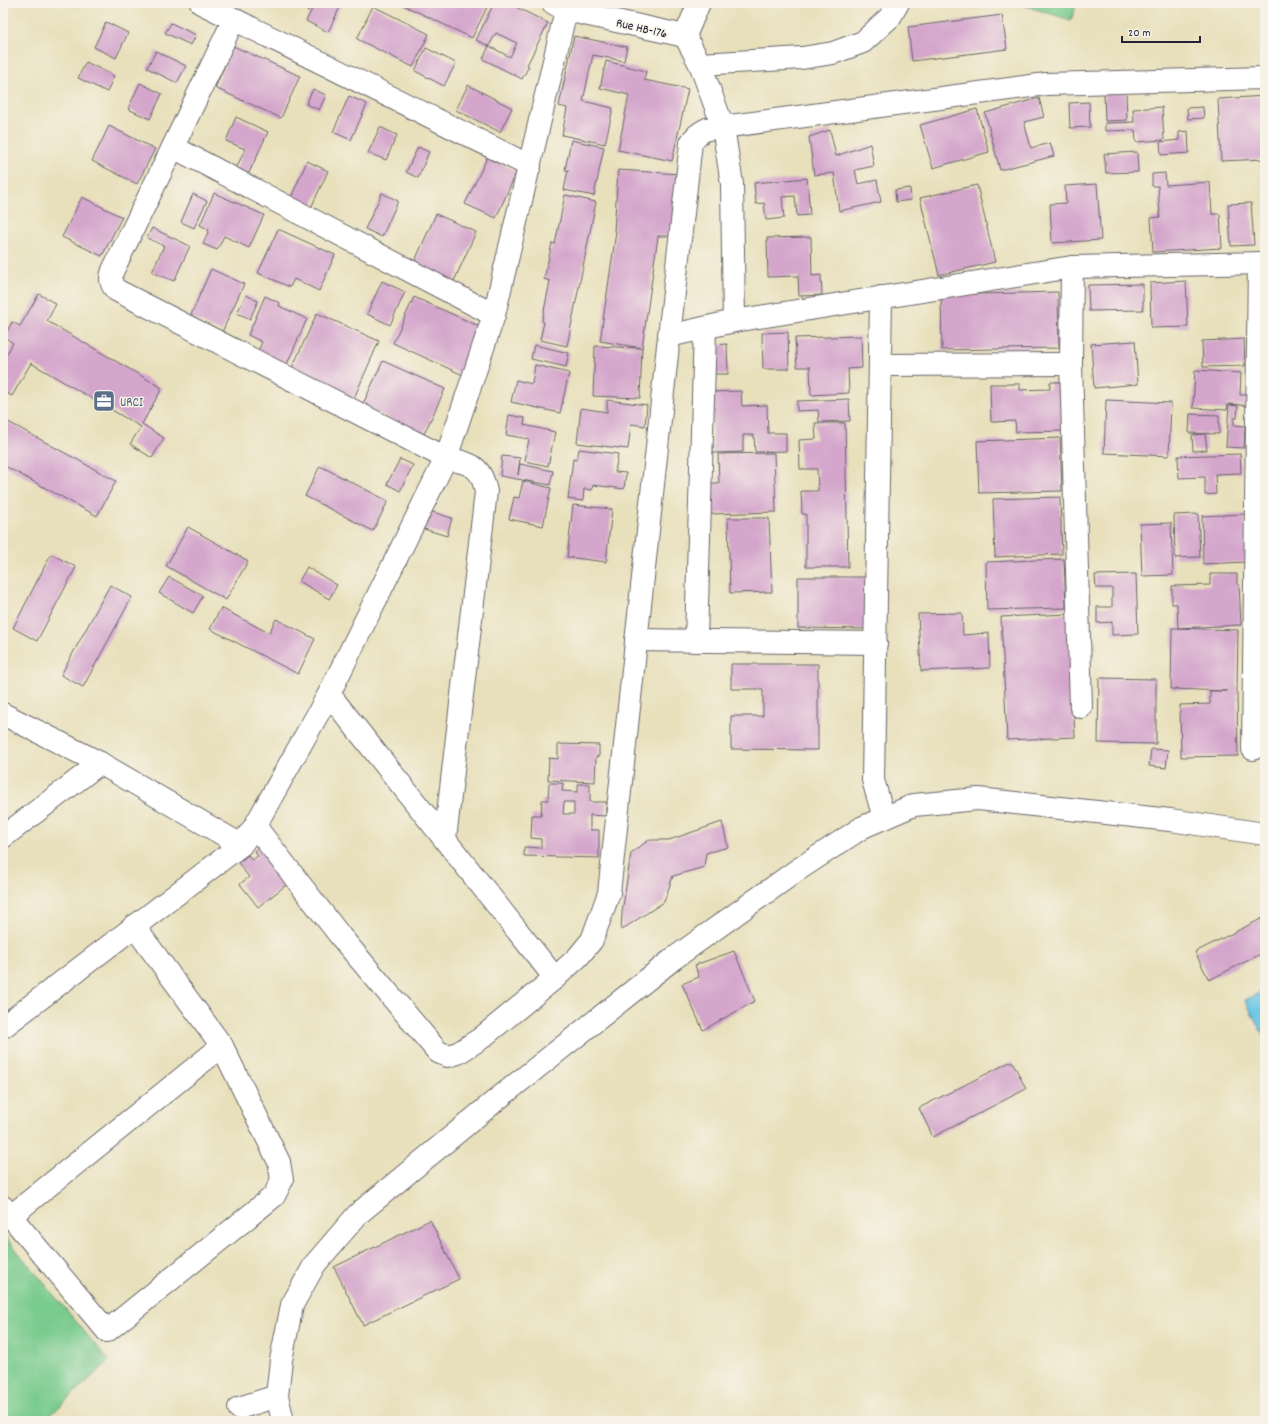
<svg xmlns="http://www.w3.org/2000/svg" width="1268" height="1424" viewBox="0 0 1268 1424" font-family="Dekko,sans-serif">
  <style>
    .green { fill: #79cb8e; stroke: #4e7664 }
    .water { fill: #67c4e5; stroke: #447390 }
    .building { fill: #d4a6cc; fill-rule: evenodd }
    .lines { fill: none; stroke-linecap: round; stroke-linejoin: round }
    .minor-casing { stroke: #676468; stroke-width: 24 }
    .minor { stroke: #fff; stroke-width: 22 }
    .labels { text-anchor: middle; stroke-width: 3; stroke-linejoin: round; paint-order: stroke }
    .street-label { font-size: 13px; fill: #22223b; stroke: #f7f3e8 }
    .service-label { font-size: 13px; fill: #4e5e75; stroke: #f7f3e8; text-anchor: start }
  </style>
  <rect width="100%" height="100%" fill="#f7f3e8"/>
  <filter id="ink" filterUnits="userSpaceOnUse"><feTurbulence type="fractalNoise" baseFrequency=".025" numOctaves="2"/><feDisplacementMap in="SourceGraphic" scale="8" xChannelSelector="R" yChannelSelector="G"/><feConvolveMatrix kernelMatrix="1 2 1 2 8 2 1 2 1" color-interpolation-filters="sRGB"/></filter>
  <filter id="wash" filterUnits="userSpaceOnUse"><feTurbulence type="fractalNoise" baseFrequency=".012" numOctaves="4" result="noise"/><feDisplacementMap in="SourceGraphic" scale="16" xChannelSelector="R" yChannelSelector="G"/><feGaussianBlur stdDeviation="0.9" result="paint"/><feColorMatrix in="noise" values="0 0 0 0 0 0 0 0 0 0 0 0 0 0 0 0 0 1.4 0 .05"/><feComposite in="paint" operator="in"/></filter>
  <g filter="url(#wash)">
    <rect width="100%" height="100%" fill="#e8e0bb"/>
    <g class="green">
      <path d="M1016 3H1077L1071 20Z"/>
      <path d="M3 1234 109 1361 44 1421H3Z"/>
    </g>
    <path class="water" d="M1265 990V1039L1245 1000Z"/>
    <g id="blocks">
      <g class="building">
        <path d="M292 3H313L308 11Z"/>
        <path d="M315 3H342L328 32 306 21Z"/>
        <path d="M399 3H489L472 38Z"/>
        <path d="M494 3H508L548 23 527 65 529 66 522 79 483 59 489 46 510 57 517 43 496 33 489 46 476 40Z"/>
        <path d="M373 6 429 34 413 67 357 39Z"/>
        <path d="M1002 15 1007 49 912 61 908 27Z"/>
        <path d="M106 22 128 33 116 58 94 47Z"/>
        <path d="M171 23 196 35 191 45 165 33Z"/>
        <path d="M574 36 627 47 624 61 593 55 583 101 613 108 605 144 562 135 567 108 559 106Z"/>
        <path d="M233 46 300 76 281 118 215 88Z"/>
        <path d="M426 48 456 63 444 86 415 71Z"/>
        <path d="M156 51 186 66 177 83 147 68Z"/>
        <path d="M606 61 646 71 644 80 688 89 672 161 618 150 629 95 600 88Z"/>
        <path d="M86 62 114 76 107 92 78 78Z"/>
        <path d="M140 83 162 94 150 119 128 109Z"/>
        <path d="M468 85 512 108 500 132 456 110Z"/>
        <path d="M313 89 326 95 319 110 306 104Z"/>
        <path d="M1126 92 1127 120 1105 121 1104 93Z"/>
        <path d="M349 96 367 104 351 140 333 132Z"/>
        <path d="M1265 96V159L1221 161 1218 99Z"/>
        <path d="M1039 98 1044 117 1024 122 1031 148 1050 143 1054 156 1000 170 985 113Z"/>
        <path d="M1089 102 1090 127 1070 128 1069 103Z"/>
        <path d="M1162 107 1164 140 1136 142 1135 130 1105 131V123L1134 122 1133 109Z"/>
        <path d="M1203 107 1204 118 1188 119 1187 108Z"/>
        <path d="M977 109 989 152 933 168 920 125Z"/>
        <path d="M236 117 268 132 247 177 235 171 245 149 226 141Z"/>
        <path d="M109 126 155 149 137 184 92 161Z"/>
        <path d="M380 127 397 135 386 160 368 153Z"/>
        <path d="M830 130 836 156 870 144 874 166 855 170 858 184 877 180 881 202 839 211 834 173 814 175 809 137Z"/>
        <path d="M1188 131 1189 153 1161 155 1160 142 1179 140V132Z"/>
        <path d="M571 140 604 147 594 196 564 190 568 170H565Z"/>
        <path d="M418 147 429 152 418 178 406 172Z"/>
        <path d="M1137 152 1138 172 1106 173 1104 154Z"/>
        <path d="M487 158 517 171 496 218 465 204Z"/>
        <path d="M307 161 328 171 309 212 289 202Z"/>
        <path d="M618 170 680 174 675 236H658L642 348 600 341 616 232 614 231Z"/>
        <path d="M1165 173 1166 185 1210 182 1212 214H1220L1222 248 1153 252 1151 218 1160 217 1158 186H1152V174Z"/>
        <path d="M807 178 810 215 797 216 795 196 782 197 784 218 766 220 764 203 756 204 754 183Z"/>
        <path d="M1097 184 1101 240 1052 243 1050 204 1066 203 1065 186Z"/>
        <path d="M977 185 995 262 939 275 920 198Z"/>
        <path d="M910 188 911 200 896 202 895 190Z"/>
        <path d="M214 193 264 215 249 248 224 236 217 250 203 244 209 230 200 225Z"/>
        <path d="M382 193 398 201 382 237 365 229Z"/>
        <path d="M193 194 207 201 194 228 181 222Z"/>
        <path d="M565 195 596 202 567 346 540 340 544 322 542 321 550 281 544 279 552 243 555 244Z"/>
        <path d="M82 197 122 217 102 256 62 237Z"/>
        <path d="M1251 203 1254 245 1231 246 1228 204Z"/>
        <path d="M436 214 476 232 454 281 414 263Z"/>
        <path d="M152 228 190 246 174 281 152 272 164 246 147 238Z"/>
        <path d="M278 229 335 255 319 291 294 279 290 287 258 273Z"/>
        <path d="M811 237 812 276 821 275 822 295 799 296 798 276 768 277 767 238Z"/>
        <path d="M211 269 244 284 222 332 190 317Z"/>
        <path d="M382 281 405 292 390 325 367 314Z"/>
        <path d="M1186 281 1188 327 1151 328 1150 283Z"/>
        <path d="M1143 284V310L1089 311 1088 285Z"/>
        <path d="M1058 292 1059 348 942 350 941 295Z"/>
        <path d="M39 294 56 304 47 321 162 388 142 424 164 438 152 458 130 444 141 427 31 363 12 396 3 391V361L13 343 4 337 12 322 20 326Z"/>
        <path d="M246 295 258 301 250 319 237 313Z"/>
        <path d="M265 296 280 303 279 306 307 319 287 364 258 351 262 342 248 335Z"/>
        <path d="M414 297 483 328 463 375 393 343Z"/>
        <path d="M317 313 379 341 351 405 288 377Z"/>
        <path d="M788 332 789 369H763L762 333Z"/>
        <path d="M861 336 862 368 848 369 849 393 811 395 810 367H797L795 338Z"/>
        <path d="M1244 339 1245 366 1203 367 1202 341Z"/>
        <path d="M1135 341 1138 384 1094 388 1091 344Z"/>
        <path d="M727 344 728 374H715L713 345Z"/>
        <path d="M534 345 569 353 566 367 531 359Z"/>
        <path d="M595 346 642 348 640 398 593 396Z"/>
        <path d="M383 361 445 389 424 434 362 406Z"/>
        <path d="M535 365 569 373 560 413 511 402 516 380 532 384Z"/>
        <path d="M1195 370 1241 373 1240 395H1254L1253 406 1228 404 1227 410 1193 408Z"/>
        <path d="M1050 382H1061L1063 431 1016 432 1015 421 991 422 990 384H1020V390L1050 389Z"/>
        <path d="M741 391 742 406 767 405 768 433H786V451L755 452 754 435H743V452L713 453 711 392Z"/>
        <path d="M849 399 850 421 819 422 818 410 797 411V401Z"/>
        <path d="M607 400 647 405 645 426 631 424 628 449 577 443 581 408 607 412Z"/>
        <path d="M1106 400 1171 403 1169 456 1104 453Z"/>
        <path d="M1229 405 1238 406 1237 418H1234V425L1245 426 1244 448 1226 447Z"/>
        <path d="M1190 414 1219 415V434L1189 433Z"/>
        <path d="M509 415 525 418 524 425 555 432 548 466 525 461 529 439 506 435Z"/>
        <path d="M3 419 116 481 97 516 3 465Z"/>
        <path d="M815 423H845L848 567H806V514H802L801 491H818L817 469H800L799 440 816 439Z"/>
        <path d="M1205 434 1207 450 1193 451 1192 435Z"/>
        <path d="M1060 438 1062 491 979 493 977 441Z"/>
        <path d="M579 449 618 454 615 472 626 473 624 489 593 485 592 490 584 489 583 501 568 499 573 459 577 460Z"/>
        <path d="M774 453 776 512 710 514 708 483H719L718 454Z"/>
        <path d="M1240 454 1241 473 1215 474 1216 494 1205 495V477L1179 478 1178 456Z"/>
        <path d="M502 456 520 458 518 475 520 464 553 471 550 485 500 476Z"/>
        <path d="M400 459 413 465 400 491 387 484Z"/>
        <path d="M320 466 388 501 373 531 305 496Z"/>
        <path d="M523 481 551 488 543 526 509 519 514 497 519 498Z"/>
        <path d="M1060 497 1062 554 995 557 993 499Z"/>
        <path d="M573 505 612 509 606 562 567 557Z"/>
        <path d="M429 511 452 518 447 536 424 529Z"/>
        <path d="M1198 514 1200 557 1175 558 1174 515Z"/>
        <path d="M1245 514 1247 562 1203 564 1202 516Z"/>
        <path d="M728 518H769L772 592 730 593Z"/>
        <path d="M1171 523 1173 575 1142 576 1140 524Z"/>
        <path d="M188 527 248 561 226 600 166 566Z"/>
        <path d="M51 554 76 567 37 641 13 628Z"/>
        <path d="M1064 559 1066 608 987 610 986 562Z"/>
        <path d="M307 567 337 585 329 599 299 581Z"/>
        <path d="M1136 574 1138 634 1112 635V622L1097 623V607H1112V588H1096L1095 575Z"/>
        <path d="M1210 574H1237V584H1239L1241 625 1178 628 1177 604H1172V586L1210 585Z"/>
        <path d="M169 577 203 596 193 613 159 593Z"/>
        <path d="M798 577H868V629L798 628Z"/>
        <path d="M110 585 132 597 83 687 61 675Z"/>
        <path d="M221 608 269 633 276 619 315 639 298 674 210 629Z"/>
        <path d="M962 613 963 635 989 633 990 668 921 671 918 614Z"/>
        <path d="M1069 614 1075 737 1007 740 1001 617Z"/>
        <path d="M1172 628 1238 630 1237 691 1238 756 1181 757 1180 705 1210 704V691H1227L1171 689Z"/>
        <path d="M731 664H818V750L731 749V716H763V689H731Z"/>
        <path d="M1099 678 1156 679V744L1098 743Z"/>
        <path d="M558 744 599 745V756L596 757 595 782 548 780 549 758 558 759Z"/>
        <path d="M1151 749 1168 750 1166 768 1149 766Z"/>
        <path d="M549 783H563L562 791 578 792V784H590V802H606V816L590 815V830H599V858L524 856V847L541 848V839L531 838 532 815H541L542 800H548ZM564 802H574V814H563Z"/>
        <path d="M722 822 728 847 706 853 704 867 673 876 664 902 621 930 622 913 631 853 649 840H669Z"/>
        <path d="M261 845 290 882 258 907 240 884 249 877 238 863 248 855 252 860 258 856 254 851Z"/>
        <path d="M1265 917V952L1209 980 1195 952Z"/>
        <path d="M734 951 755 1001 703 1030 682 984 699 977 695 965Z"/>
        <path d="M1012 1061 1026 1089 933 1137 919 1108Z"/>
        <path d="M430 1220 459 1279 363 1325 334 1267Z"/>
      </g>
    </g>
  </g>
  <g filter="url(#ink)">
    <use href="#blocks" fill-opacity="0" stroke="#676468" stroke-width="1"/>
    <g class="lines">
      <g class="minor-casing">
        <g id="minor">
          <path d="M201 3 530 166"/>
          <path d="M553 3 566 10 685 36"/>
          <path d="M234 19 173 147 113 270C110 278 110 283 116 290L446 458C470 464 481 464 486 492L445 839"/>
          <path d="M685 36 700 64 723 127 732 184 734 321"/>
          <path d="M685 36 699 3"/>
          <path d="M700 64 802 58 833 53 863 42 890 17 898 3"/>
          <path d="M173 147 494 315"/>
          <path d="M1072 267 1071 364 1081 707"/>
          <path d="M881 297 873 780 884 818"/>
          <path d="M669 336 734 321 1072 267 1265 263"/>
          <path d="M880 365 1071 364"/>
          <path d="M636 640 876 643"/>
          <path d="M696 641 705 328"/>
          <path d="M329 694 555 978"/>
          <path d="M3 714 100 763 241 845"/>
          <path d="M1253 749 1259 263"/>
          <path d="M255 826 341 937 438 1052 448 1056 458 1053 480 1039 555 978 578 957 592 940 609 893 669 336 691 143C695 136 700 132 707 129L1046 84 1265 78"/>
          <path d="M3 837 100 763"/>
          <path d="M3 1027 241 845 255 826 329 694 446 458 494 315 566 10"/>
          <path d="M3 1207 107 1331 274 1196 282 1180 279 1162 222 1046 134 926"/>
          <path d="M11 1216 222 1046"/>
          <path d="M239 1408 277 1396"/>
          <path d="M283 1421 277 1396 281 1360 292 1305 315 1264 358 1214 495 1101 673 959 796 871 863 827 914 805 978 799 1170 820 1265 834"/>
        </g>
      </g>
      <use href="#minor" class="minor"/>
    </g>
  </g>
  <defs>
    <g id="office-square" transform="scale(1.15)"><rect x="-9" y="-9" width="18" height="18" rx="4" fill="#5c6f8a" stroke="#f7f3e8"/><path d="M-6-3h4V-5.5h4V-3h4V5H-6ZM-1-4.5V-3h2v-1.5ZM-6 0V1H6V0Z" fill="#fff"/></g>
  </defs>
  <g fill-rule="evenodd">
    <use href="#office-square" x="104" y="401"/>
  </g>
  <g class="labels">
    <g class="street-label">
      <text transform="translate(642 27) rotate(13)" y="5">Rue HB-176</text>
    </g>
    <g class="service-label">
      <text x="120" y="406">URCI</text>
    </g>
  </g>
  <rect width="1268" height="1424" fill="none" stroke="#f7f3e8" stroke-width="16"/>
  <path d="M1122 36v6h78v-6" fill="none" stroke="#22223b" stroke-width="2"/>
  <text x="1128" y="36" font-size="12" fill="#22223b" stroke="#f7f3e8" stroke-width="3" paint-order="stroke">20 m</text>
</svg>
